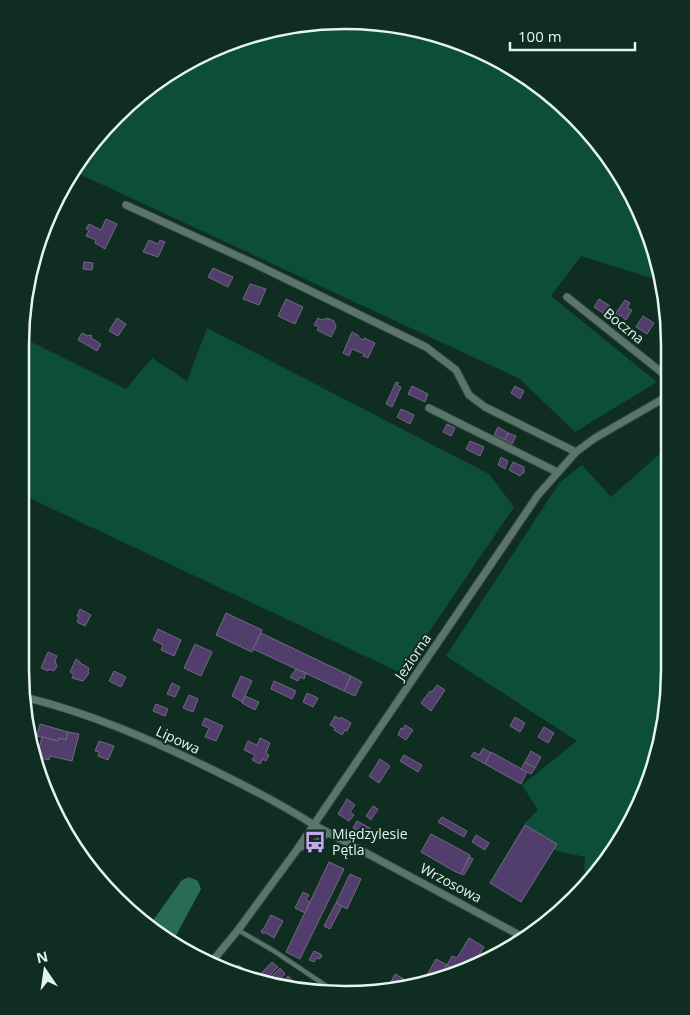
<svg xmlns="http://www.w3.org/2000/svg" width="690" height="1015" viewBox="0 0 690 1015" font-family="'Open Sans',sans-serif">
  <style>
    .green { fill: #0c4e3a }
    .water { fill: #296c54 }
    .building { fill: #523e6c; stroke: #726881 }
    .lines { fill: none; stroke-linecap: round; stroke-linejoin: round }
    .lane-casing { stroke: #2e493e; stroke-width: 6 }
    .street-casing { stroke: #2e493e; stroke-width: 9 }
    .lane { stroke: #5b756a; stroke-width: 4 }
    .street { stroke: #5b756a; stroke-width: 7 }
    .labels { text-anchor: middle; stroke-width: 4; stroke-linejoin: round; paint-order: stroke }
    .street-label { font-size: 14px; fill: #e4f5ed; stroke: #102d22 }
    .poi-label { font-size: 14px; fill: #e4f5ed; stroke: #102d22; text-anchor: start }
    .rim { fill: none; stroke: #e4f5ed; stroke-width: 2.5 }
  </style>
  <rect width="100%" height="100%" fill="#102d22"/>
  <g class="green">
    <path d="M345 20 470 45 575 115 636 201 664 282 581 256 551 296 657 382 575 432 520 379 73 171 115 115 221 45Z"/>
    <path d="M207 328 489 474 514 507 401 673 23 495 25 339 126 389 152 358 187 381Z"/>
    <path d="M666 448 670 670 664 734 645 795 591 875 584 871 585 857 526 844 524 824 538 810 522 785 577 741 446 656 560 482 582 465 611 497Z"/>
  </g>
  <path class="water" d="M189 877 198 881 201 889 173 941 149 926 182 880Z"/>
  <g class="building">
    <path d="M106 219 117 224 105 249 95 243 96 240 86 236 89 231 86 229 89 224 101 230Z"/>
    <path d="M149 240 158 244 160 240 165 242 158 257 143 252Z"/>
    <path d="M84 262 93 263 92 270 83 269Z"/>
    <path d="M213 268 233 277 228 287 208 277Z"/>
    <path d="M250 284 266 289 259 305 243 299Z"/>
    <path d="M286 299 303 307 295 324 278 316Z"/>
    <path d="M599 299 610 306 604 314 594 307Z"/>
    <path d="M625 300 630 303 627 308 632 310 626 320 620 315 618 318 614 316Z"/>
    <path d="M643 316 654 323 647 334 636 327Z"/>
    <path d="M117 318 126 324 118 336 109 331Z"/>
    <path d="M318 318 322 320 327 318 334 321 336 327 331 337 317 330 319 327 314 325Z"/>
    <path d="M352 332 359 336 358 337 363 340 364 338 375 343 368 358 363 356 364 354 352 349 349 356 343 353Z"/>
    <path d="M82 333 88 336 89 335 92 336 91 338 101 344 97 351 78 340Z"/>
    <path d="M396 382 399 383 397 385 401 387 392 407 386 404Z"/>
    <path d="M412 386 428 394 425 402 408 394Z"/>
    <path d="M515 386 524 391 520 399 511 393Z"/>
    <path d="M401 409 414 415 410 424 397 417Z"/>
    <path d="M447 424 455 428 451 436 443 432Z"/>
    <path d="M498 427 508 433 505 440 494 435Z"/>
    <path d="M508 433 516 436 512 444 505 440Z"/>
    <path d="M470 441 484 447 480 456 466 449Z"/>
    <path d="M501 457 508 461 505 469 498 465Z"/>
    <path d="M513 462 524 467V473H522L520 476 509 470Z"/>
    <path d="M80 609 91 615 85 626 77 622 79 617 77 616Z"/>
    <path d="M226 613 262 630 252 652 216 635Z"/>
    <path d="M158 629 181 640 174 656 161 650 163 645 153 640Z"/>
    <path d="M261 633 351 676 344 691 253 649Z"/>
    <path d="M195 644 212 652 201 676 184 668Z"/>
    <path d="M48 652 57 656 55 661 57 666 54 671 49 669 48 671 41 668Z"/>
    <path d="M76 659 80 662V663L89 668 88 671 89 673 83 681 72 678 74 674 70 672Z"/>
    <path d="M296 669 306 673 304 679 300 677 298 681 290 677Z"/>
    <path d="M114 671 126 677 121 687 109 681Z"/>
    <path d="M241 676 252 681 242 702 232 696Z"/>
    <path d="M351 676 362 682 355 696 344 691Z"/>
    <path d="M274 681 296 691 292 699 271 689Z"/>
    <path d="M172 683 180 687 175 697 167 694Z"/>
    <path d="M437 685 445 690 431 711 421 703 430 691 432 692Z"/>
    <path d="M307 693 318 698 313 707 303 702Z"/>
    <path d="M189 695 198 699 193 712 183 708Z"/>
    <path d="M245 696 259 702 255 710 242 703Z"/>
    <path d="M156 704 168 709 165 716 153 711Z"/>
    <path d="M335 716 340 719 341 717 351 723 347 731 345 730 342 735 334 730 335 728 330 725Z"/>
    <path d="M515 717 525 723 520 732 510 726Z"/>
    <path d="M205 718 223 726 216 741 205 737 209 728 202 725Z"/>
    <path d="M40 724 68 732 66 740 59 738 58 741 37 736Z"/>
    <path d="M405 725 413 730 406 740 398 735 401 728 403 729Z"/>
    <path d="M544 727 554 733 548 743 538 737Z"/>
    <path d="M68 732 79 734 72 761 50 756 49 760 37 757 42 737 58 741 59 738 66 740Z"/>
    <path d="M260 738 270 743 266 753 269 755 266 761 263 759 260 764 252 760 255 755 244 750 248 741 257 745Z"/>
    <path d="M99 741 114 746 108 760 98 756 99 752 95 751Z"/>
    <path d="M483 748 491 753 485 764 471 756 474 752 479 755Z"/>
    <path d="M531 751 541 757 535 768 525 762Z"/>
    <path d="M491 752 527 772 521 784 485 764Z"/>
    <path d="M404 755 422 765 418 772 400 761Z"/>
    <path d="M380 759 390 766 379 783 369 776Z"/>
    <path d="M525 762 535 768 531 774 521 769Z"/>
    <path d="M347 799 355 805 350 812 354 815 349 821 338 814Z"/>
    <path d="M373 806 378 809 371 820 366 816Z"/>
    <path d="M442 817 467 831 464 837 438 822Z"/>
    <path d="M357 821 370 828 368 836 353 828Z"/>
    <path d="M525 825 557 844 521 902 490 883Z"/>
    <path d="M431 834 470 855 461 874 454 871 421 852Z"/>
    <path d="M476 835 489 843 485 850 472 842Z"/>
    <path d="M470 857 473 859 464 875 461 874Z"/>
    <path d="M329 862 344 869 300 959 286 952Z"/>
    <path d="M350 874 361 879 347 909 336 903Z"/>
    <path d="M303 892 309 895 306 900 310 902 305 913 295 908Z"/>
    <path d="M336 903 342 906 330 929 324 926Z"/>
    <path d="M271 915 283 921 274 938 266 933H262L261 931 264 928Z"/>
    <path d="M469 938 484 947 472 967 447 976 451 968 447 965 452 956 457 958Z"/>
    <path d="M314 951 322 955 320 959 317 958 314 962 309 960Z"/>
    <path d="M436 959 447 965 439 978 435 980 427 975Z"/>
    <path d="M272 962 278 967 264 982 255 980Z"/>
    <path d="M238 965 250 972 248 975 250 976 248 978 231 973Z"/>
    <path d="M447 965 451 968 447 976 439 978Z"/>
    <path d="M280 968 285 974 275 985 266 982Z"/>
    <path d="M395 974 404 979 398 989 390 984Z"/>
    <path d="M288 976 293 981 287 988 278 986Z"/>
  </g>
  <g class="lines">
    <g class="lane-casing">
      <g id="lane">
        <path d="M298 850 330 834"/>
        <path d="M238 930 274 951 334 991"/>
      </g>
    </g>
    <g class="street-casing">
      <g id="street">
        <path d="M126 205 253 263 426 347 456 370 469 395 485 407 576 452"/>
        <path d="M567 297 665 375"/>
        <path d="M429 408 557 472"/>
        <path d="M24 697C90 713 152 740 213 770 248 787 281 804 314 825L523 937"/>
        <path d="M210 964 238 930 296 851 538 495 576 452 595 438 666 397"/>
      </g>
    </g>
    <use href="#lane" class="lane"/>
    <use href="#street" class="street"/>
  </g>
  <defs>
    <g id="bus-bare" transform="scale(1.725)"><path d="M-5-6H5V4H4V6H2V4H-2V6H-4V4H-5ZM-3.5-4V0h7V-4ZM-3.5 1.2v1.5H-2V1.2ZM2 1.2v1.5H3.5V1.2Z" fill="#c5a6f0" stroke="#102d22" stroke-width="2.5" paint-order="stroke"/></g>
  </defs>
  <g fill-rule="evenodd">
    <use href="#bus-bare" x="315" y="842"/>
  </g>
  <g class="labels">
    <g class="street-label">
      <text transform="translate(624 326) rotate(39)" y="5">Boczna</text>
      <text transform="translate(413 657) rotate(-56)" y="5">Jeziorna</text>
      <text transform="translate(178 740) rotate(25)" y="5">Lipowa</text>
      <text transform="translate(451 883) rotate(28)" y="5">Wrzosowa</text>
    </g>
    <g class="poi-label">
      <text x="332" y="839">Międzylesie<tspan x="332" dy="16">Pętla</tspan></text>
    </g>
  </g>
  <path d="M0 0H690V1015H0ZM345 29H345A316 316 0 0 1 661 345V670A316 316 0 0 1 345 986H345A316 316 0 0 1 29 670V345A316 316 0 0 1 345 29Z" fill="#102d22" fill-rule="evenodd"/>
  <path class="rim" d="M345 29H345A316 316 0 0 1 661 345V670A316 316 0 0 1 345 986H345A316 316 0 0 1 29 670V345A316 316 0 0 1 345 29Z"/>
  <g transform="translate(45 970) rotate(347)" stroke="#102d22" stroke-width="4" paint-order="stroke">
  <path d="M0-4L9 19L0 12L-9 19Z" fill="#e4f5ed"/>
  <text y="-8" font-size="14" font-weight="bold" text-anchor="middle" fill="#e4f5ed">N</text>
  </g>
  <path d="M510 42v8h125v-8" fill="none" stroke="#e4f5ed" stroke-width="2.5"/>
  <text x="518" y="42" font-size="15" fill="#e4f5ed" stroke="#102d22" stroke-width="4" paint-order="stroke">100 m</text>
</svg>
